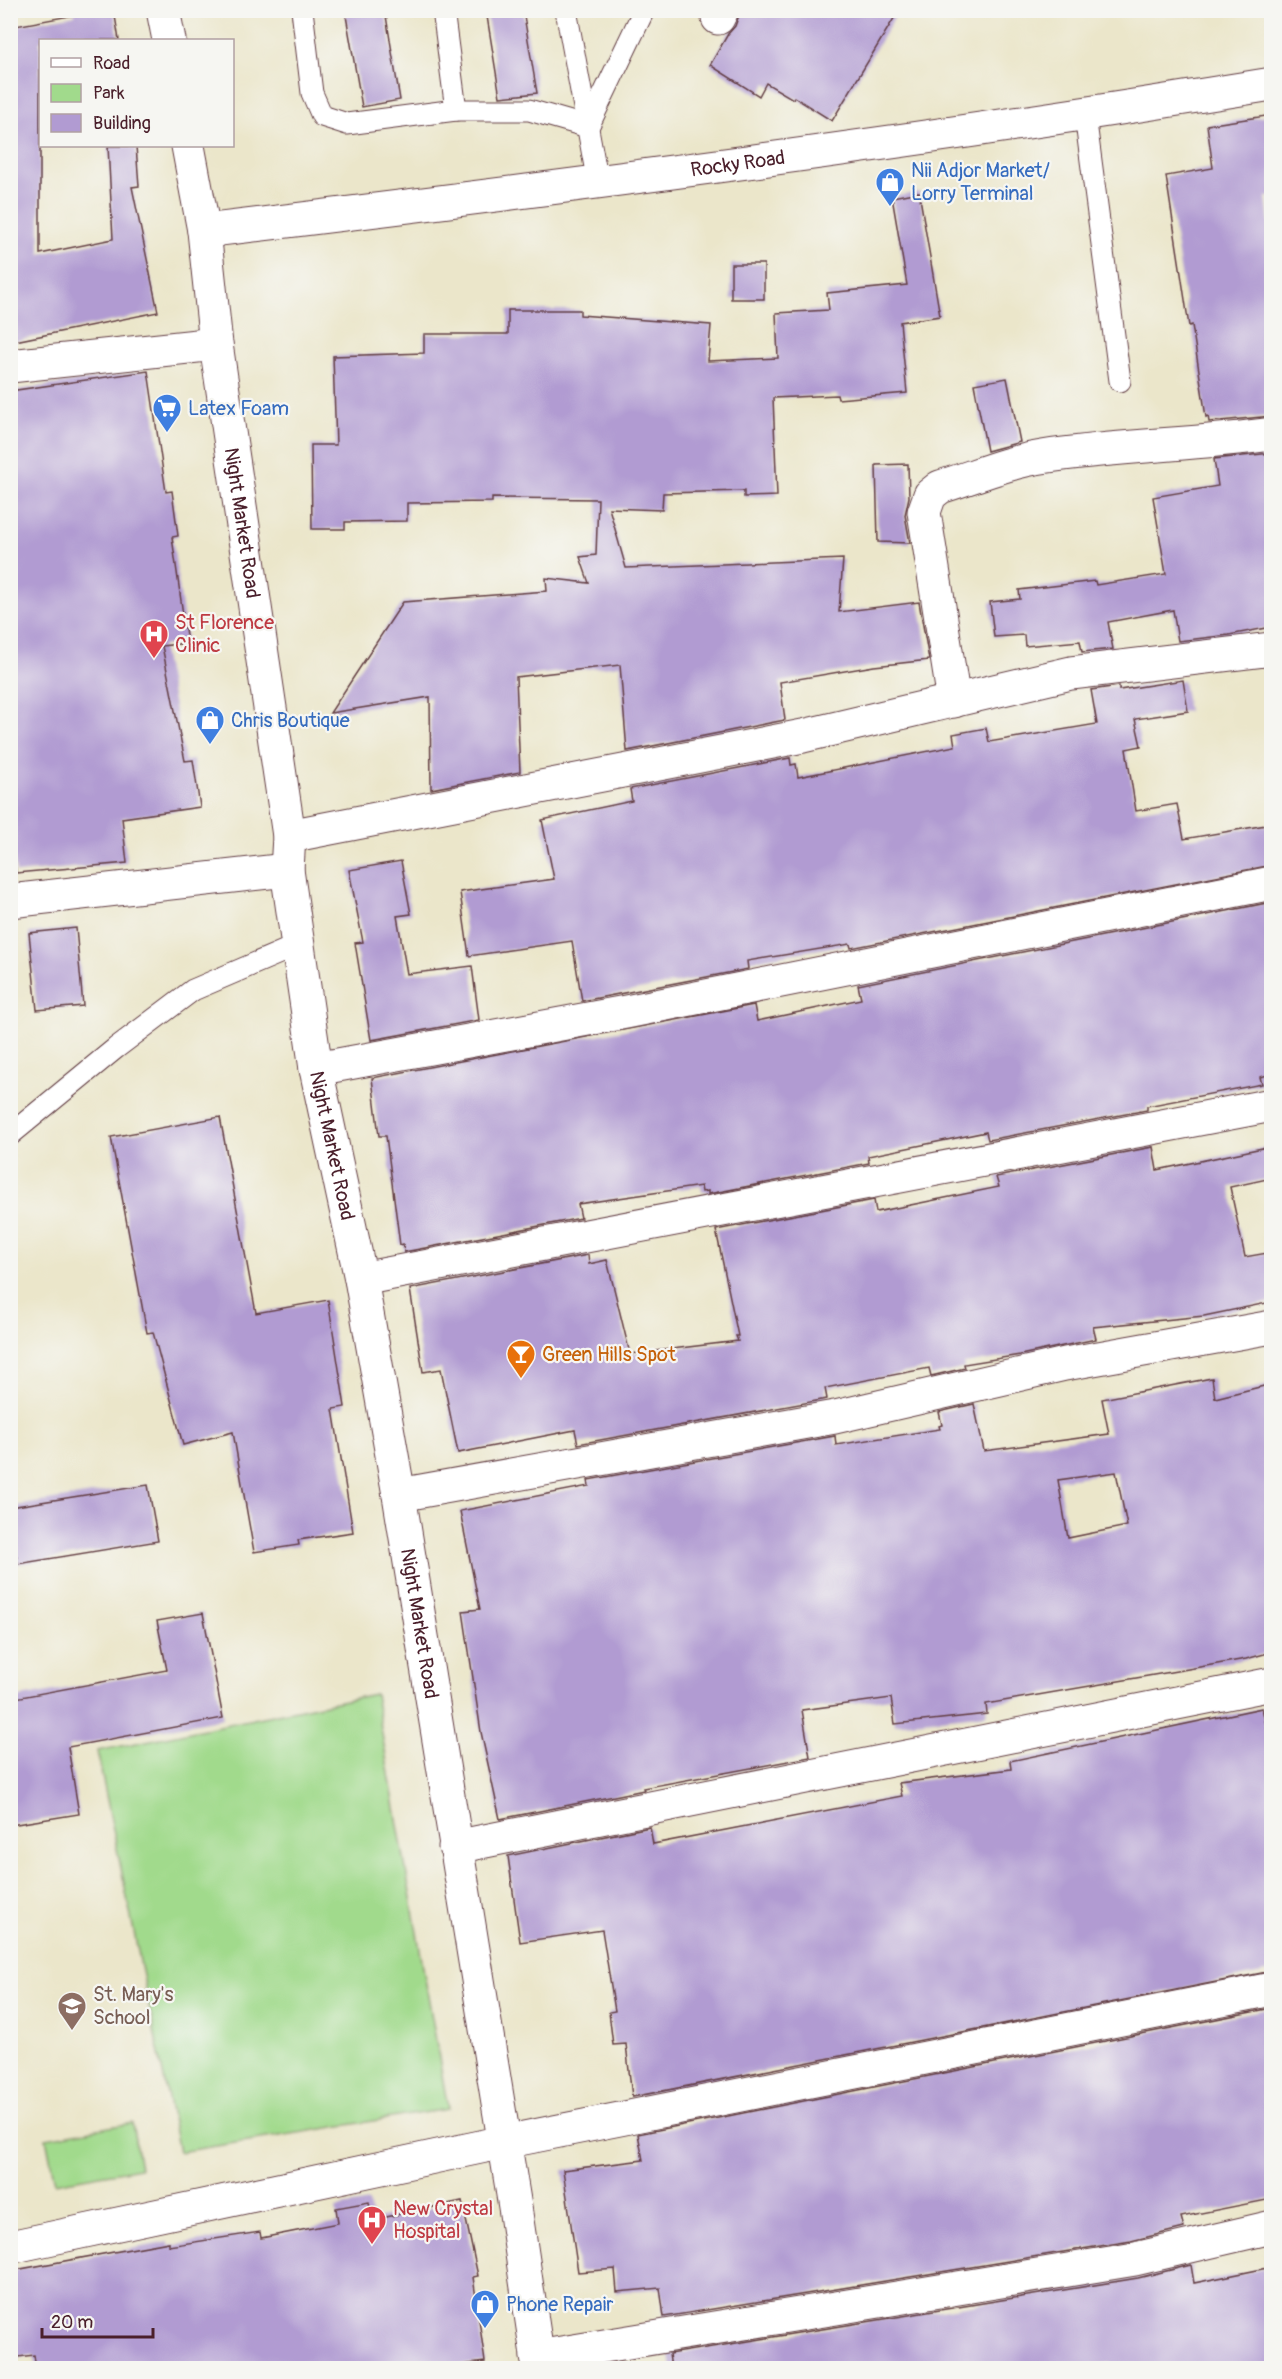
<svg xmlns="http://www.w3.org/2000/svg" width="1282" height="2379" viewBox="0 0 1282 2379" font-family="Pangolin,sans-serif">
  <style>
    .green { fill: #a1da8c; stroke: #767c5c; stroke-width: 1.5 }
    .building { fill: #b19bd2; fill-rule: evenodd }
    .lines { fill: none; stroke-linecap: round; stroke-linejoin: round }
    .service-casing { stroke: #623d43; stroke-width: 23 }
    .minor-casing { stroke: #623d43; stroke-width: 35 }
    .service { stroke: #fff; stroke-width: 21 }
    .minor { stroke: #fff; stroke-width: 33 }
    .labels { text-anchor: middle; stroke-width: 4.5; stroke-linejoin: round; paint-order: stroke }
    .street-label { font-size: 20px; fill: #4a1f2b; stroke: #f6f6f2 }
    .shop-label { font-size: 20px; fill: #366cbe; stroke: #f6f6f2; text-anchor: start }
    .health-label { font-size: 20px; fill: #be3a42; stroke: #f6f6f2; text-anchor: start }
    .food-label { font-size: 20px; fill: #c56008; stroke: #f6f6f2; text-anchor: start }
    .education-label { font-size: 20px; fill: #785e54; stroke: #f6f6f2; text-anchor: start }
  </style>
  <rect width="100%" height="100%" fill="#f6f6f2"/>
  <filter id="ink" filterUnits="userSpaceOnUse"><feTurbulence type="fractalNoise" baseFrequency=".0167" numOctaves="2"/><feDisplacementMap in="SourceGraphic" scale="12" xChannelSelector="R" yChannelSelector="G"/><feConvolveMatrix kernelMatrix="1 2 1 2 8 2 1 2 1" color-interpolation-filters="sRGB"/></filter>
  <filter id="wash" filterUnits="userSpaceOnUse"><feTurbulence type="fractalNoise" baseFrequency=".008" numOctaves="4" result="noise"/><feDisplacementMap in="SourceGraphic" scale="24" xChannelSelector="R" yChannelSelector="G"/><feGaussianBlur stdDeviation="1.35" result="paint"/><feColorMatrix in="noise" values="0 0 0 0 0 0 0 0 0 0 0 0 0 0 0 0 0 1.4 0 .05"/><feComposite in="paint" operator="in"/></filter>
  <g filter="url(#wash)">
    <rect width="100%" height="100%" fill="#ebe6ca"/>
    <g class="green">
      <path d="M375 1694 448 2109 179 2152 97 1751Z"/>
      <path d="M132 2123 140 2168 55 2183 46 2138Z"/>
    </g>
    <g id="blocks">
      <g class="building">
        <path d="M74 10H114L119 40H40V254L113 239 108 146H136L139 186 132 187 158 312 10 342V27L75 15Z"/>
        <path d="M345 10H385L400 100 362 107Z"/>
        <path d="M486 10H523L537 93 500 97Z"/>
        <path d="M741 10H899L832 121 794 97 793 99 766 83 759 96 710 65 728 34 735 26Z"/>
        <path d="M1272 115V197H1266L1272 244V416L1209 422 1208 416 1206 417 1192 325 1189 326 1166 176 1213 168 1207 125Z"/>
        <path d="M919 192 940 316 900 322 907 393 838 399 837 395 773 398 777 496 744 497V491L663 493 662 510 609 508 626 568 843 559 839 612 919 602 929 660 874 666 780 682 785 720 627 751 620 665 516 677 520 772 431 789 430 697 330 713 403 602 547 591 546 578 589 583 580 557 596 555 598 499 492 498V502L407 503V521L345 522V529H312L311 445H336L333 356 424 353V334H508V310H580V315L711 325 708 361 778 358 776 313 829 310 827 293 907 285 892 197Z"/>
        <rect x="731" y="264" width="33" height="35"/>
        <path d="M148 371 166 492 172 491 178 536 172 537 187 643 162 646 185 761 193 760 200 807 122 818 127 863 16 873 10 821V391Z"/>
        <path d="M1007 378 1020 442 987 451 974 384Z"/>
        <path d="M1272 453V627L1229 635 1178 641 1173 610 1108 622 1113 649 1082 652 1080 641 1025 646 1024 635 994 637 990 602 1020 599 1019 590 1095 581 1096 585 1166 574 1153 497 1218 486 1214 459Z"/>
        <path d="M908 464 909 497 905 515 910 543 878 542 876 465Z"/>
        <path d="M1183 680 1188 711 1135 719 1141 746 1126 749 1136 811 1177 804 1184 839 1272 824V865L851 948 850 944 747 961 748 969 582 1001 572 941 469 956 460 892 554 879 542 820 632 801 630 789 790 758 791 765 796 764 798 777 955 746 953 734 986 728 989 742 1097 724 1091 690 1119 686V690Z"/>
        <path d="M401 861 411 914 397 916 407 974 472 966 479 1020 371 1040 355 943 363 942 349 870Z"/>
        <path d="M1272 902V1074L1260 1077 1262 1084 1147 1106V1110L988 1140 986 1132 868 1156 869 1163 708 1194V1191L702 1192 701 1186 578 1204 581 1218 404 1252 403 1244 400 1245 386 1136H379L372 1078 754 1005 757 1021 861 999 858 985Z"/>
        <path d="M76 928 83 1006 37 1010 29 933Z"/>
        <path d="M220 1117 256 1313 328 1300 345 1407 333 1409 353 1532 298 1540 299 1545 254 1552 233 1432 183 1445 153 1332 147 1333 111 1137Z"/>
        <path d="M1272 1146V1178L1230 1187 1245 1257 1267 1253 1272 1274V1302L1204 1316 1093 1327 1096 1339 1020 1355 964 1364 965 1368 931 1376 929 1368 825 1388 827 1399 578 1444 575 1430 458 1453 441 1369 423 1372 410 1289 588 1255 589 1264 607 1260 630 1354 738 1341 736 1336H738L716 1230 874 1200 876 1212 999 1187 996 1177 1153 1147 1157 1170Z"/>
        <path d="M1212 1378 1215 1398 1272 1384V1652L1246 1659 986 1704 987 1714 895 1724 891 1698 802 1710 810 1757 643 1788 644 1790 500 1819 481 1732 463 1611 480 1609 460 1511 589 1486 588 1480 835 1436 836 1445 940 1429 939 1426 942 1425 939 1412 974 1404 984 1451 1109 1434 1102 1399ZM1116 1472 1127 1526 1068 1538 1058 1480Z"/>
        <path d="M148 1485 158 1541 18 1564 10 1520V1507Z"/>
        <path d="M203 1613 223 1718 68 1747 79 1814 10 1825V1699L167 1670 157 1621Z"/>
        <path d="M1262 1708 1272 1751V1971L632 2097 626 2044 613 2045 609 2012 615 2011 602 1930 520 1942 508 1856 650 1827 653 1844 902 1796 899 1783 1011 1769 1010 1761Z"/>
        <path d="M1272 2008V2199L1181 2217 1184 2228 1131 2241 664 2317 660 2288 617 2292 615 2269 578 2272 563 2170 643 2160 638 2134Z"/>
        <path d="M462 2201 478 2276 473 2277 485 2362 438 2368H36L34 2355 10 2358V2271L169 2242V2246L260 2232 261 2238 338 2223 336 2208 369 2202 372 2220Z"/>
        <path d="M1191 2265 1194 2283 1272 2267V2368H1112L1111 2363 1077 2368H671L669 2354 1138 2278Z"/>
      </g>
    </g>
  </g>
  <g filter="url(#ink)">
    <use href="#blocks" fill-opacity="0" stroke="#623d43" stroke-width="1.5"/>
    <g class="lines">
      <g class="service-casing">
        <g id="service">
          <path d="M302 10 312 93 322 116 347 124 456 110"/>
          <path d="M443 10 456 110H529L588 127 644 10"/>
          <path d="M566 10 598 183"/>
          <path d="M1085 115 1120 381"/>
          <path d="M10 1135 116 1048 193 990 298 945"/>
        </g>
      </g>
      <g class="minor-casing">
        <g id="minor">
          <path d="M163 10 169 40"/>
          <path d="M718 18 722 10"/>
          <path id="s1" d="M188 146 204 231 216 344 289 836 287 870 316 1069 361 1279 399 1495 515 2207 539 2368"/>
          <path id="s2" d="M204 231C561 188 917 142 1272 84"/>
          <path d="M10 366 216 344"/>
          <path d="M954 701 924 512 930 495 940 487C973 477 1007 462 1042 457 1118 445 1195 445 1272 434"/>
          <path d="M289 836 803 736 1071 673 1272 649"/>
          <path d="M10 901 287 870"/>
          <path d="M316 1069 626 1012 1272 883"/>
          <path d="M361 1279 1272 1105"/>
          <path d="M399 1495 835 1417 1065 1364 1272 1327"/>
          <path d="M455 1847 1272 1684"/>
          <path d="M10 2247 504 2142 1272 1989"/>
          <path d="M537 2357 1135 2259 1272 2227"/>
        </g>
      </g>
      <use href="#service" class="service"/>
      <use href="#minor" class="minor"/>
    </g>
  </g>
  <defs>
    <g id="shop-pin" transform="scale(1.5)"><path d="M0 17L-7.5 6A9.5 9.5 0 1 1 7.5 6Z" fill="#3f7fe0" stroke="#f6f6f2"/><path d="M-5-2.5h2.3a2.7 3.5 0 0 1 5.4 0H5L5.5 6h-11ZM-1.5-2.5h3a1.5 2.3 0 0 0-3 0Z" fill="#fff"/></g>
    <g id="supermarket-pin" transform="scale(1.5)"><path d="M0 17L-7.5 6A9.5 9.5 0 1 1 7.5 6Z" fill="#3f7fe0" stroke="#f6f6f2"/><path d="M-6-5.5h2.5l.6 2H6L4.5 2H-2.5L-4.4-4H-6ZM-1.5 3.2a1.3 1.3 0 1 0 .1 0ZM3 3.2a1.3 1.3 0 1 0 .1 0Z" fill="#fff"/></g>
    <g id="hospital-pin" transform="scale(1.5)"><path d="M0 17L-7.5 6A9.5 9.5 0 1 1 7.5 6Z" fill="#e0444e" stroke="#f6f6f2"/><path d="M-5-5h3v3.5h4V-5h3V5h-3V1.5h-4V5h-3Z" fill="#fff"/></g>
    <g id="bar-pin" transform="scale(1.5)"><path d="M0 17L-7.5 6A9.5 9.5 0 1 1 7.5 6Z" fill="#e8710a" stroke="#f6f6f2"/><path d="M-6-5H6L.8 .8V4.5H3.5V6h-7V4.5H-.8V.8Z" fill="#fff"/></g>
    <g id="school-pin" transform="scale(1.5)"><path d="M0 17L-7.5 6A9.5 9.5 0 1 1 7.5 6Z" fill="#8d6e63" stroke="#f6f6f2"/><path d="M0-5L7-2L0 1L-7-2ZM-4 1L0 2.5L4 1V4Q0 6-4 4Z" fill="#fff"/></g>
  </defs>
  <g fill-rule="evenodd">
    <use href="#shop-pin" x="890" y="182"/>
    <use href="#supermarket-pin" x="167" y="408"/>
    <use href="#hospital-pin" x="154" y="634"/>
    <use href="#shop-pin" x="210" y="720"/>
    <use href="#bar-pin" x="521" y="1354"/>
    <use href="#school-pin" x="72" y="2006"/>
    <use href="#hospital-pin" x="372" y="2220"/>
    <use href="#shop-pin" x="485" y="2304"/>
  </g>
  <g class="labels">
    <g class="street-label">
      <text dy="7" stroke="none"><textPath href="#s2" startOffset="538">Rocky Road</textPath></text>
      <text dy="7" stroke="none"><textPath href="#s1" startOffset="381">Night Market Road</textPath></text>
      <text dy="7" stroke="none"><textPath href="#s1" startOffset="1011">Night Market Road</textPath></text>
      <text dy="7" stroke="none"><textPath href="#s1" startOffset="1497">Night Market Road</textPath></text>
    </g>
    <g class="shop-label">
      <text x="911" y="177">Nii Adjor Market/<tspan x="911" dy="23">Lorry Terminal</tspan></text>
      <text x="188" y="415">Latex Foam</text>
      <text x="231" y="727">Chris Boutique</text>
      <text x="506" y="2311">Phone Repair</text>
    </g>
    <g class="health-label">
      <text x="175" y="629">St Florence<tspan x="175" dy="23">Clinic</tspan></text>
      <text x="393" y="2215">New Crystal<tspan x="393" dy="23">Hospital</tspan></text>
    </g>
    <g class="food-label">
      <text x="542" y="1361">Green Hills Spot</text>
    </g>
    <g class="education-label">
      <text x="93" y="2001">St. Mary's<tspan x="93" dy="23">School</tspan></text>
    </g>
  </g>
  <rect width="1282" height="2379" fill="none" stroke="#f6f6f2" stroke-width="36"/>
  <rect x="39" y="39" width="195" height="108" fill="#f6f6f2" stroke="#b1a0a2" stroke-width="1.5"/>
  <rect x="51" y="58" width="30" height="9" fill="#ffffff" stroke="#b1a0a2" stroke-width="1.5"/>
  <text x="93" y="69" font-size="18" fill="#4a1f2b">Road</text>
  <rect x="51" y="84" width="30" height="18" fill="#a1da8c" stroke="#b1a0a2" stroke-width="1.5"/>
  <text x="93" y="99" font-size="18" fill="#4a1f2b">Park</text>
  <rect x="51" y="114" width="30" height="18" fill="#b19bd2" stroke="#b1a0a2" stroke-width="1.5"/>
  <text x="93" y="129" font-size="18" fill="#4a1f2b">Building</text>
  <path d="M42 2328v9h111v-9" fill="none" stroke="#4a1f2b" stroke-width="3"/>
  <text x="51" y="2328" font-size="18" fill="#4a1f2b" stroke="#f6f6f2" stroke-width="4.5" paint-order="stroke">20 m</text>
</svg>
